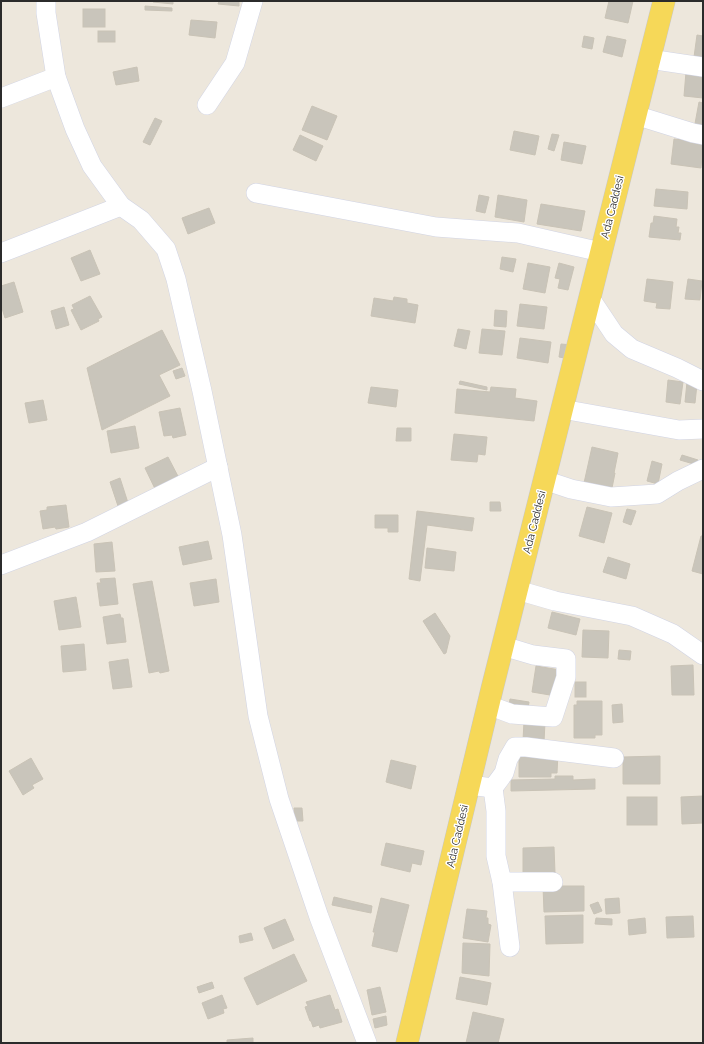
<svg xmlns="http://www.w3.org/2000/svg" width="704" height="1044" viewBox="0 0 704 1044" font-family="Raleway,sans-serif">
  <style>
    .building { fill: #c9c5bb; stroke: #c9c3b6 }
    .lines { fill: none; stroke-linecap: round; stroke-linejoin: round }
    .minor-casing { stroke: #d1d4e4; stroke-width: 20 }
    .major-casing { stroke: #c8c8c8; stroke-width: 23 }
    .minor { stroke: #fff; stroke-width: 19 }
    .major { stroke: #f6d858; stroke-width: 22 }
    .labels { text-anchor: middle; stroke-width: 3; stroke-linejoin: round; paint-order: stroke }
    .street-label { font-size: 11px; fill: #2b2b2b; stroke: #fff }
  </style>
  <rect width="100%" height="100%" fill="#ede7dc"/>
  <g class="building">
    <path d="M153 1H173V4L153 2Z"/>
    <path d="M219 1H239V6L218 4Z"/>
    <path d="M609 1H633L628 23 605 18Z"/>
    <path d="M145 6 172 8V11L145 10Z"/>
    <rect x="83" y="9" width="22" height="18"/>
    <path d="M191 20 217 22 215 38 189 35Z"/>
    <rect x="98" y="31" width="17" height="11"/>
    <path d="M697 35 703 36V58L694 57Z"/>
    <path d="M584 36 594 38 592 49 582 47Z"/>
    <path d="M607 36 626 40 622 57 603 52Z"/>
    <path d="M137 67 139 81 116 85 113 72Z"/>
    <path d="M686 72 703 74V98L684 96Z"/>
    <path d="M699 102 703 103V131L694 129Z"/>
    <path d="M312 106 337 116 327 140 302 130Z"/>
    <path d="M155 118 162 121 150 145 143 142Z"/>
    <path d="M514 131 539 136 535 155 510 150Z"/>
    <path d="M552 134 559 135 554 151 548 149Z"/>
    <path d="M300 135 323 146 316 161 293 150Z"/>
    <path d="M674 139 703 142 701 168 671 164Z"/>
    <path d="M564 142 586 146 582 164 561 160Z"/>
    <path d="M656 189 688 192 687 209 654 206Z"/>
    <path d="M479 195 489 197 485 213 476 211Z"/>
    <path d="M498 195 527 200 524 222 495 217Z"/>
    <path d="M541 204 585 211 581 231 537 224Z"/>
    <path d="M209 208 215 223 188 234 182 218Z"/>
    <path d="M654 216 677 219 676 227H679L678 233H681L680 240 649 237 651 223H653Z"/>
    <path d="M90 250 100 274 81 281 71 258Z"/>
    <path d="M502 257 516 259 513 272 500 269Z"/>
    <path d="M528 263 550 267 545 293 523 289Z"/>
    <path d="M559 263 574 267 568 290 558 288 560 279 555 278Z"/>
    <path d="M647 279 673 282 670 309 656 308 657 303 644 301Z"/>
    <path d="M688 279 702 281 700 300 685 299Z"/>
    <path d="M14 282 23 312 5 318 1 305V286Z"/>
    <path d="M90 296 102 317 98 319 99 321 81 330 71 310 74 309 72 305Z"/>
    <path d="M394 297 407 299V303L418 305 415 323 371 316 374 298 393 301Z"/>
    <path d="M520 304 547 307 544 329 517 326Z"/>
    <path d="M64 307 69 325 56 329 51 311Z"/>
    <path d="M495 310 507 311 506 327 494 326Z"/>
    <path d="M458 329 470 331 466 349 454 346Z"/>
    <path d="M482 329 505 331 502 355 479 353Z"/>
    <path d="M162 330 180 365 159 375 170 396 102 430 87 368Z"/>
    <path d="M520 338 551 342 548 363 517 358Z"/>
    <path d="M561 344 572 345 570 359 559 357Z"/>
    <path d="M182 368 185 376 176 379 173 371Z"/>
    <path d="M668 380 683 382 680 404 666 402Z"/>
    <path d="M460 381 487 387V390L459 384Z"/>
    <path d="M687 382 697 384 695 403 685 402Z"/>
    <path d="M371 387 398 390 396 407 368 403Z"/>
    <path d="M491 387 516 389 515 398 537 401 534 421 455 413 457 389 490 392Z"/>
    <path d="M43 400 47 420 29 423 25 403Z"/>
    <path d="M180 408 186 435 173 438 172 435 164 436 159 412Z"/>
    <path d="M135 426 139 448 111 453 107 431Z"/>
    <path d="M397 428H411V441H396Z"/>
    <path d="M454 434 487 437 485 455 478 454 477 462 451 460Z"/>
    <path d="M592 447 618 453 614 473H615L611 493 584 483Z"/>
    <path d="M682 455 698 460 697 465 680 460Z"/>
    <path d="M168 457 182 484 158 495 145 468Z"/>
    <path d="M652 461 662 464 658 484 647 481Z"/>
    <path d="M120 478 129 506 119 509 110 482Z"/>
    <path d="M490 502H500L501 511H490Z"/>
    <path d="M66 505 69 527 56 529 55 527 43 529 40 511 47 510V507Z"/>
    <path d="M587 507 612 513 604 543 579 536Z"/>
    <path d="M627 509 636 511 631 525 623 522Z"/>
    <path d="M417 511 474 518 472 531 427 525 420 581 409 579Z"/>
    <path d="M375 515H398V532H388V528H375Z"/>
    <path d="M701 536H703V574L692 571Z"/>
    <path d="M208 541 212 559 183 565 179 547Z"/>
    <path d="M112 542 115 571 96 572 94 544Z"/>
    <path d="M427 548 456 552 454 571 425 568Z"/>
    <path d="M608 557 630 564 626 579 603 572Z"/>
    <path d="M115 578 118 604 100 606 97 583H101L100 579Z"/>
    <path d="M216 579 219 602 194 606 190 583Z"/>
    <path d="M152 581 169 671 160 673 159 671 149 673 133 584Z"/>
    <path d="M76 597 81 627 59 630 54 601Z"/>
    <path d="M552 612 580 619 576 635 548 628Z"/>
    <path d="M435 613 450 636 446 653 444 654 423 621Z"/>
    <path d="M120 614 121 618H123L126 642 107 644 103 617Z"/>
    <path d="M583 630 609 631 608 658 582 657Z"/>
    <path d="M84 644 86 670 63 672 61 646Z"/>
    <path d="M619 650 631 651 630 660 618 659Z"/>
    <path d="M128 659 132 687 113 689 109 662Z"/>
    <path d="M693 665 694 695H672L671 666Z"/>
    <path d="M536 666 560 670 556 696 532 692Z"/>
    <rect x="575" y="682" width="11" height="15"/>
    <path d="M510 699 529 702 528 709 509 706Z"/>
    <path d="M577 701H602V735H595V738H574V705H577Z"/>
    <path d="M622 704 623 722 613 723 612 705Z"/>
    <path d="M524 721 545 722 544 742 523 741Z"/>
    <path d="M519 753H558L557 773H551V777H519Z"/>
    <path d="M660 756V784H623V757Z"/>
    <path d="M31 758 43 779 32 785 34 788 23 795 9 771Z"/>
    <path d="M391 760 416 766 411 789 386 782Z"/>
    <path d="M555 776H573V780L595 779V789L511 791V780L555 779Z"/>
    <path d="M703 796V823L682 824 681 797Z"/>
    <rect x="627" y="797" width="30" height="28"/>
    <path d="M294 808H302L303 821H295Z"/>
    <path d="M386 843 424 851 421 865 412 863 410 872 381 865Z"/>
    <path d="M554 847 555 873H523V848Z"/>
    <path d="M543 886H584V911L544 912Z"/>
    <path d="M334 897 372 906 371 913 332 905Z"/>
    <path d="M381 898 409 905 397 952 372 946 375 932H373Z"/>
    <path d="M619 898 620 913 606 914 605 899Z"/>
    <path d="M598 902 602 911 594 914 590 905Z"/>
    <path d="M467 909 487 911 486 918H488V924L491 925 488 942 463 938Z"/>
    <path d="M583 915V943L546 944 545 916Z"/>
    <path d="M693 916 694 937 667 938 666 917Z"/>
    <path d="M596 918 612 919V925L595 924Z"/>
    <path d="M645 918 646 933 629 935 628 920Z"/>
    <path d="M285 919 294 940 273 949 264 928Z"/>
    <path d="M251 933 253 940 240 943 239 936Z"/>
    <path d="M463 943 490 944 489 976 462 973Z"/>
    <path d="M294 954 307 981 257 1005 244 978Z"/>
    <path d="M460 977 491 983 487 1005 456 999Z"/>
    <path d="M212 982 214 988 199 993 197 987Z"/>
    <path d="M380 987 386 1012 372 1015 367 990Z"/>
    <path d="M222 995 227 1008 223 1009 224 1013 208 1019 202 1003Z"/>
    <path d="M330 995 335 1010 338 1009 342 1022 320 1028 319 1025 313 1027 311 1021H310L305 1007 308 1006 306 1002Z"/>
    <path d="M473 1012 504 1019 498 1043H466Z"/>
    <path d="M386 1016 387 1025 375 1028 373 1019Z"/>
    <path d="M253 1038V1043H227V1040Z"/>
  </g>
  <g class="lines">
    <g class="minor-casing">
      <g id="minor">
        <path d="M46 1V13L56 77 75 129 92 166 121 206 141 220 166 249 176 279 202 391 232 535 258 716 279 799 319 917 367 1043"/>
        <path d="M649 59 703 67"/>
        <path d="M1 98 56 77"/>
        <path d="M207 105 235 63 253 1"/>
        <path d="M635 115 693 133 703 135"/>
        <path d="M256 193 436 227 518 233 601 252"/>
        <path d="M1 253 121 206"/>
        <path d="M590 298 614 334 632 349 677 368 703 381"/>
        <path d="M562 409 679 430 703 429"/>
        <path d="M544 480 571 489 611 497 657 494 678 481 703 469"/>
        <path d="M1 565 87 532 218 467"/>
        <path d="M517 590 555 601 632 616 673 634 703 655"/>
        <path d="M488 705 512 714 553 717 566 677V659L533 655 503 646"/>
        <path d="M469 785 493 788 504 773 508 759 515 747H526L614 758"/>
        <path d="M493 788 496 811V856L502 882 510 947"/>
        <path d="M502 882H553"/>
      </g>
    </g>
    <g class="major-casing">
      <path id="major" d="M407 1043 492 689 664 1"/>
    </g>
    <use href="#minor" class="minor"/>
    <use href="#major" class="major"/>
  </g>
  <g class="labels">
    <g class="street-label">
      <text transform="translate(612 207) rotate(-76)" y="4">Ada Caddesi</text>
      <text transform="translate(534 522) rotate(-76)" y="4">Ada Caddesi</text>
      <text transform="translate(457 836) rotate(-77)" y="4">Ada Caddesi</text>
    </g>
  </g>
  <rect width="704" height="1044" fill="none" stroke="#2b2b2b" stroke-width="4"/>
</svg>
